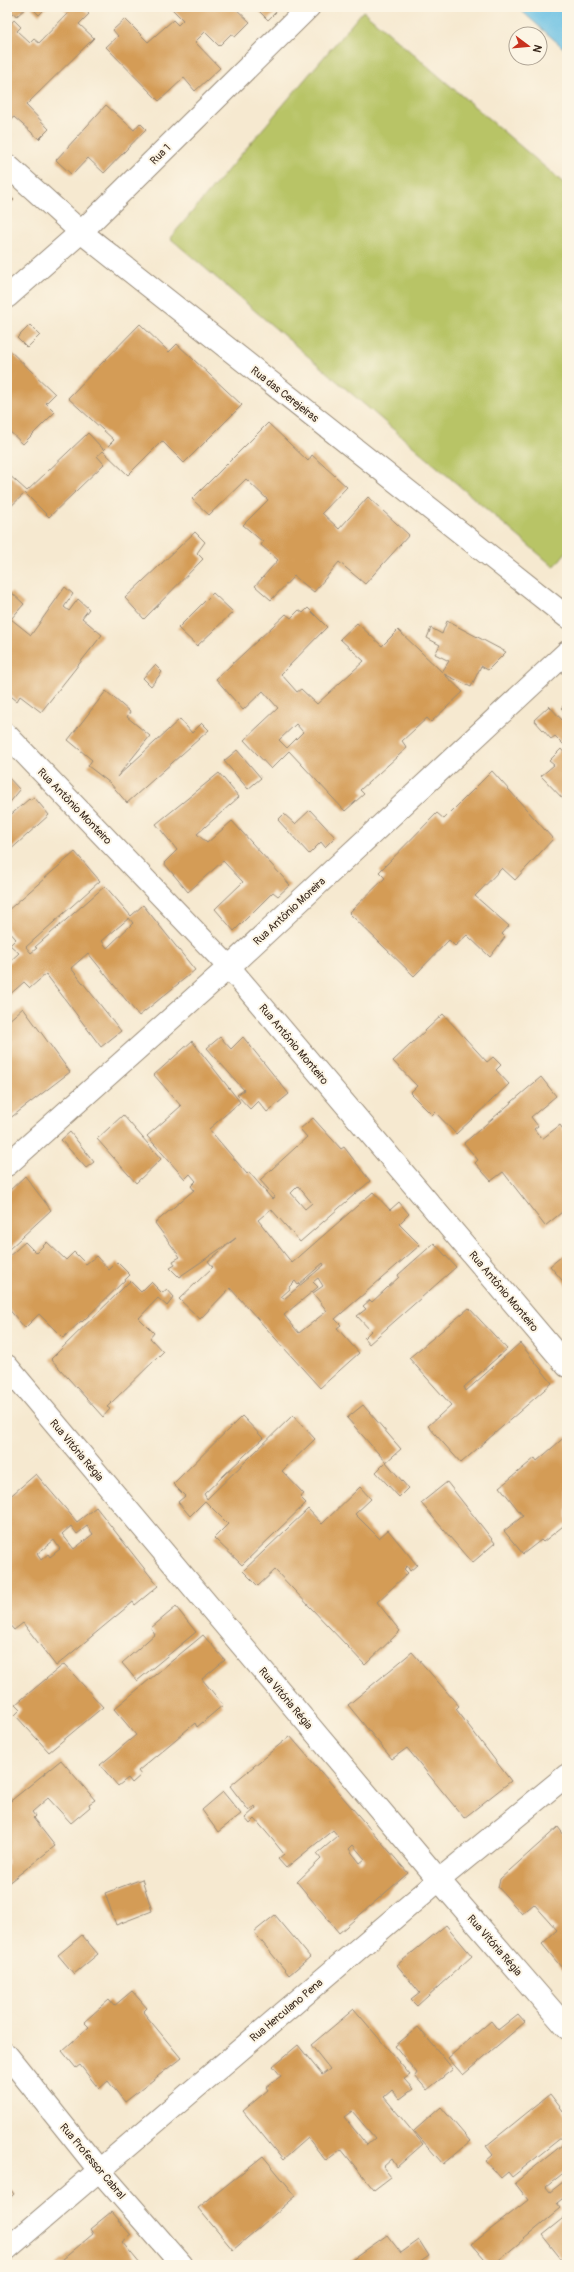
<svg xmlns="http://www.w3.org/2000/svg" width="574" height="2272" viewBox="0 0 574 2272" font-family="Pangolin,sans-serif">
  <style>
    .green { fill: #b8c466; stroke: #7a7742 }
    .water { fill: #67c0e4; stroke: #517581 }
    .building { fill: #d49c57; fill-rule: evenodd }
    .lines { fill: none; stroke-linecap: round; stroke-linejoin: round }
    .minor-casing { stroke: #988a77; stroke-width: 24 }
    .minor { stroke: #fff; stroke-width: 22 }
    .labels { text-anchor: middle; stroke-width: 4; stroke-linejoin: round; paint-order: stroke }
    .street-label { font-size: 11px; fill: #3b2a1e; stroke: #fcf5e5 }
  </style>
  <rect width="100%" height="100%" fill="#fcf5e5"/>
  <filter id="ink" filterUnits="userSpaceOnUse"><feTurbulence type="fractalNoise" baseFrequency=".025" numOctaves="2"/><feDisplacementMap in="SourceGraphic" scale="8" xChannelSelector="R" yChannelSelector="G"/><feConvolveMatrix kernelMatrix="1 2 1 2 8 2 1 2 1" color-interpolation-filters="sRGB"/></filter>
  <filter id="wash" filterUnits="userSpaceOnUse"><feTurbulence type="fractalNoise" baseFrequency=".012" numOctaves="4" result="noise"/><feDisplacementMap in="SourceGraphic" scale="16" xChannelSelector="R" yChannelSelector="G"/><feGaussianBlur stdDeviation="0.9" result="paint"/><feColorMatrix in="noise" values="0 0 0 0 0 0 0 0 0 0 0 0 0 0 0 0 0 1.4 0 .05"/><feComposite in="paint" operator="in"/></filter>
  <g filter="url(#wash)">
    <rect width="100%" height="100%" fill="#f6e9d0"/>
    <path class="green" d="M363 11 567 186V551L554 567 170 238Z"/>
    <path class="water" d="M517 7H567V51Z"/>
    <g id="blocks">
      <g class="building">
        <path d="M14 7H27L17 16 10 11Z"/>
        <path d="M31 7H47L39 15Z"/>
        <path d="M62 7H82L89 14 79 24 94 38 26 105 49 129 39 139 14 117 7 122V28L14 20 21 27 17 31 30 43 34 39 39 43 68 13Z"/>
        <path d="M170 7H234L250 22 235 37 231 34 219 46 205 32 195 42 220 68 195 91 184 78 159 101 106 47 118 36 113 30 125 19 148 42 173 20 178 25 183 20Z"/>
        <path d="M255 7H281L268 20Z"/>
        <path d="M106 105 134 130 140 123 146 129 104 173 88 158 72 175 56 160Z"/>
        <path d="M7 193 14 200 7 207Z"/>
        <path d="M140 324 169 352 177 344 242 405 184 463 162 441 128 475 103 451 97 456 104 464 49 517 25 493 7 510V473L27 491 88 433 104 450 114 440 68 398Z"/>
        <path d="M30 325 40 335 27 348 17 338Z"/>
        <path d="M7 348 55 394 46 403 55 412 23 444 7 429Z"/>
        <path d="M268 423 308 461 312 455 347 487 322 513 339 529 368 497 409 535 365 584 339 562 314 592 294 576 271 600 255 586 278 560 261 545 263 542 243 525 268 500 246 479 209 515 192 499Z"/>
        <path d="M195 532 205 542 197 553 203 559 144 619 125 598Z"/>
        <path d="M65 587 73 594 64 607 69 611 78 599 89 609 82 618 102 635 41 712 20 696 17 701 7 693V596L11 592 24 604 11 619 31 635Z"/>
        <path d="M213 593 233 612 197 646 178 628Z"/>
        <path d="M308 608 327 627 281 674 297 692 301 689 317 704 364 661 340 639 357 623 382 646 398 630 442 672 449 661 435 654 440 645 427 638 431 628 442 634 447 621 506 652 488 670 481 666 471 687 444 674 463 692 431 722 427 718 402 741 407 748 360 790 364 794 345 811 289 751 271 769 244 740 278 708 263 691 243 710 216 679 286 614 291 618 299 610 303 613ZM296 724 303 732 287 748 279 740Z"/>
        <path d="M155 665 162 672 151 686 143 678Z"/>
        <path d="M106 691 130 712 127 717 150 736 117 777 180 719 192 733 202 723 209 730 127 803 110 783 88 766 92 760 68 740Z"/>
        <path d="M567 702V714L561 708Z"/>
        <path d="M549 706 563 721 567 717V748L555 736 551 739 534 720Z"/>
        <path d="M561 749 567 756V803L541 776 554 765 549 761Z"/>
        <path d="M237 750 261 778 248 789 224 761Z"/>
        <path d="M492 771 553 839 515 880 502 868 475 896 509 926 502 934 505 937 490 957 467 935 455 946 449 940 414 976 349 913 385 878 379 872 437 813 444 819Z"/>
        <path d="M219 773 239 797 197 834 207 843 232 821 290 885 278 896 273 892 234 931 215 909 243 882 223 861 188 892 164 863 177 850 156 824Z"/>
        <path d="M7 776 20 790 7 806Z"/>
        <path d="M34 797 49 815 7 853V818L29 799 30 800Z"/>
        <path d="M310 810 335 837 325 847 321 842 309 854 278 820 284 814 295 824Z"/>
        <path d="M75 852 100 881 26 947 31 953 37 948 35 947 105 886 131 916 143 905 195 970 139 1016 88 953 71 968 121 1031 101 1047 46 974 30 988 24 982 7 997V964L19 953 10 945 16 939 7 929V911ZM129 918 133 923 107 948 102 941Z"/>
        <path d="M23 1008 70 1072 9 1119 7 1115V1044L11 1039 7 1033V1022Z"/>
        <path d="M443 1014 487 1062 493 1057 501 1065 496 1070 509 1084 456 1134 435 1112 432 1115 410 1093 417 1086 393 1061Z"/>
        <path d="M220 1037 231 1049 243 1037 289 1094 267 1112 258 1101 250 1109 237 1095 244 1090 207 1048Z"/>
        <path d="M192 1041 240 1102 209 1129 247 1174 249 1172 272 1199 275 1197 260 1180 307 1137 300 1129 313 1118 341 1149 344 1147 370 1181 300 1242 271 1209 258 1220 292 1263 373 1192 390 1210 399 1202 409 1214 399 1224 420 1245 335 1319 341 1325 337 1328 359 1353 320 1388 230 1288 200 1319 179 1299 213 1267 208 1261 236 1238 179 1277 170 1268 175 1265 173 1261 180 1257 155 1223 194 1190 191 1186 196 1181 190 1174 185 1179 147 1136 181 1106 154 1075ZM298 1186 312 1203 305 1209 291 1193ZM323 1263 324 1265 284 1299 281 1297 290 1289 289 1287 295 1281 298 1285ZM318 1278 323 1286 313 1293 327 1311 299 1333 284 1315 318 1287 313 1282Z"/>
        <path d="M541 1077 556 1096 531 1117 538 1126 534 1129 542 1139 560 1125 567 1135V1208L545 1226 503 1172 491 1181 475 1163 478 1160 464 1143Z"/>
        <path d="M123 1115 161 1159 136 1183 97 1139Z"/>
        <path d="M70 1132 94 1162 86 1168 61 1140Z"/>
        <path d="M25 1176 51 1210 7 1251V1193Z"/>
        <path d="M25 1242 36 1253 47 1242 66 1260 74 1252 86 1264 96 1256 109 1270 117 1262 130 1275 82 1322 81 1321 63 1338 39 1314 25 1328 7 1307V1258Z"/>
        <path d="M434 1243 456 1267 369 1344 364 1338 371 1331 357 1316 366 1309 363 1306 370 1300 372 1302 399 1277 398 1275Z"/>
        <path d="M567 1252V1286L550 1266Z"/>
        <path d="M130 1281 141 1292 151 1282 162 1293 167 1289 174 1297 167 1306 158 1298 139 1318 154 1333 150 1338 163 1352 107 1407 110 1409 103 1417 51 1359Z"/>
        <path d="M469 1308 507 1349 464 1387 466 1391 520 1343 552 1383 461 1463 428 1426 451 1405 409 1358Z"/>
        <path d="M363 1405 401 1449 386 1462 347 1418Z"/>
        <path d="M293 1415 315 1439 282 1471 304 1494 300 1497 306 1503 242 1565 214 1538 228 1524 205 1501 190 1516 178 1502 185 1496 173 1484 242 1416 263 1438 204 1494 207 1499Z"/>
        <path d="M567 1435V1523L543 1542 541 1540 523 1554 504 1531 523 1516 500 1487 535 1458 537 1461Z"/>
        <path d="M386 1462 408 1488 399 1497 376 1472Z"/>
        <path d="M36 1474 77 1522 96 1507 158 1586 135 1605 133 1602 56 1666 23 1623 14 1630 7 1622V1579L10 1577 7 1574V1499ZM71 1526 77 1534 87 1526 93 1534 74 1549 62 1534ZM54 1540 60 1549 50 1557 48 1554 41 1560 37 1554Z"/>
        <path d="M447 1482 495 1543 472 1563 421 1503Z"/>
        <path d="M360 1487 371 1499 355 1514 379 1538 388 1530 417 1565 410 1571 407 1566 404 1569 408 1573 377 1602 400 1631 365 1665 275 1570 258 1586 243 1571 308 1509 322 1524Z"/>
        <path d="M176 1607 196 1632 137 1681 122 1663 155 1634 151 1628Z"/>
        <path d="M203 1635 225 1660 202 1679 223 1705 197 1727 195 1723 138 1771 141 1775 132 1783 128 1778 118 1786 100 1765 136 1735 114 1709Z"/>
        <path d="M412 1652 459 1706 456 1709 511 1781 464 1818 407 1748 392 1759 348 1705Z"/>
        <path d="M64 1664 103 1707 49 1752 15 1715 21 1709 16 1704Z"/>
        <path d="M290 1736 408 1873 339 1933 297 1882 321 1859 317 1854 338 1836 333 1830 286 1868 278 1859 284 1854 272 1839 255 1819 250 1824 245 1818 256 1808 255 1806 249 1811 230 1786ZM353 1845 365 1859 360 1863 349 1849Z"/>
        <path d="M61 1760 95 1800 89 1804 90 1807 71 1823 48 1798 32 1812 35 1816 33 1818 55 1846 7 1884V1804Z"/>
        <path d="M223 1792 241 1814 218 1832 202 1810Z"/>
        <path d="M558 1827 567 1839V1974L542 1944 557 1930 534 1904 522 1914 498 1887 500 1879Z"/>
        <path d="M142 1879 152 1911 116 1925 105 1893Z"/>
        <path d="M275 1915 310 1957 289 1975 254 1932Z"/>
        <path d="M446 1925 472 1956 417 2006 411 2000 420 1993 397 1965Z"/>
        <path d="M82 1935 98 1954 74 1974 58 1955Z"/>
        <path d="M132 1991 147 2008 143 2012 181 2058 125 2102 108 2081 99 2089 80 2065 76 2068 62 2051 89 2027 84 2022 109 2000 114 2006Z"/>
        <path d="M354 2009 410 2075 404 2079 413 2089 400 2099 392 2090 384 2097 423 2144 397 2167 392 2159 383 2167 391 2177 374 2190 341 2149 326 2161 308 2138 283 2160 243 2111 268 2090 266 2087 281 2076 273 2066 298 2045 322 2075 330 2069 311 2045ZM352 2111 375 2138 367 2145 344 2117Z"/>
        <path d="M518 2014 525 2022 463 2075 448 2058 491 2021 498 2030Z"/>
        <path d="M418 2027 453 2069 427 2090 415 2076 417 2073 395 2046Z"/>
        <path d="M550 2094 567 2116V2133L512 2177 508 2172 501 2178 486 2161 493 2155 486 2146Z"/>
        <path d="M441 2107 470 2141 443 2164 414 2131Z"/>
        <path d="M567 2141V2170L546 2187 550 2192 563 2182 567 2187V2195L557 2203 561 2208 493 2265H490L472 2244 528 2200 515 2183Z"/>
        <path d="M263 2156 296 2196 233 2250 198 2208Z"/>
        <path d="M7 2185 14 2194 7 2201Z"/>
        <path d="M111 2212 131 2235 122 2242 141 2265H56L93 2234 90 2229Z"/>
        <path d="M567 2215V2256L562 2260 542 2235Z"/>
        <path d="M387 2235 401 2253 419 2240 429 2256 416 2265H345Z"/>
      </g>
    </g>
  </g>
  <g filter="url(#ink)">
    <use href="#blocks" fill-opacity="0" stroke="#988a77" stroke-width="1"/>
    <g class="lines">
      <g class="minor-casing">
        <g id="minor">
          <path d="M7 165 81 232 567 617"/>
          <path d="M7 297 81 232 309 7"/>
          <path d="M7 735 229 967 567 1366"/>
          <path d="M7 1165 229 967 567 652"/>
          <path d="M7 1366 439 1880 567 2028"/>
          <path d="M7 2055 99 2170 182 2265"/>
          <path d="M7 2249 439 1880 567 1775"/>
        </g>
      </g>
      <use href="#minor" class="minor"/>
    </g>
  </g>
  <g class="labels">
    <g class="street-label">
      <text transform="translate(160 154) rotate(-45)" y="4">Rua 1</text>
      <text transform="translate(285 394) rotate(38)" y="4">Rua das Cerejeiras</text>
      <text transform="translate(75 806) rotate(46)" y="4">Rua Antônio Monteiro</text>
      <text transform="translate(289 911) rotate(-43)" y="4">Rua Antônio Moreira</text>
      <text transform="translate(294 1044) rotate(50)" y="4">Rua Antônio Monteiro</text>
      <text transform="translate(504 1291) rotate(50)" y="4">Rua Antônio Monteiro</text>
      <text transform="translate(77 1450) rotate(50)" y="4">Rua Vitória Régia</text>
      <text transform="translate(286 1698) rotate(50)" y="4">Rua Vitória Régia</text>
      <text transform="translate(495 1945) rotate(49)" y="4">Rua Vitória Régia</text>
      <text transform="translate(286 2010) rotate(-40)" y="4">Rua Herculano Pena</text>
      <text transform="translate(93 2161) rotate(50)" y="4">Rua Professor Cabral</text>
    </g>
  </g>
  <rect width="574" height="2272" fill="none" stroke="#fcf5e5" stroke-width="24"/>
  <g transform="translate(528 46) rotate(106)"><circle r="19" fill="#fcf5e5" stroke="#afa495"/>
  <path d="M0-3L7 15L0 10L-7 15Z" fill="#c8321e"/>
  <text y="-6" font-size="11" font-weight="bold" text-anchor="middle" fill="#3b2a1e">N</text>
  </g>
</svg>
